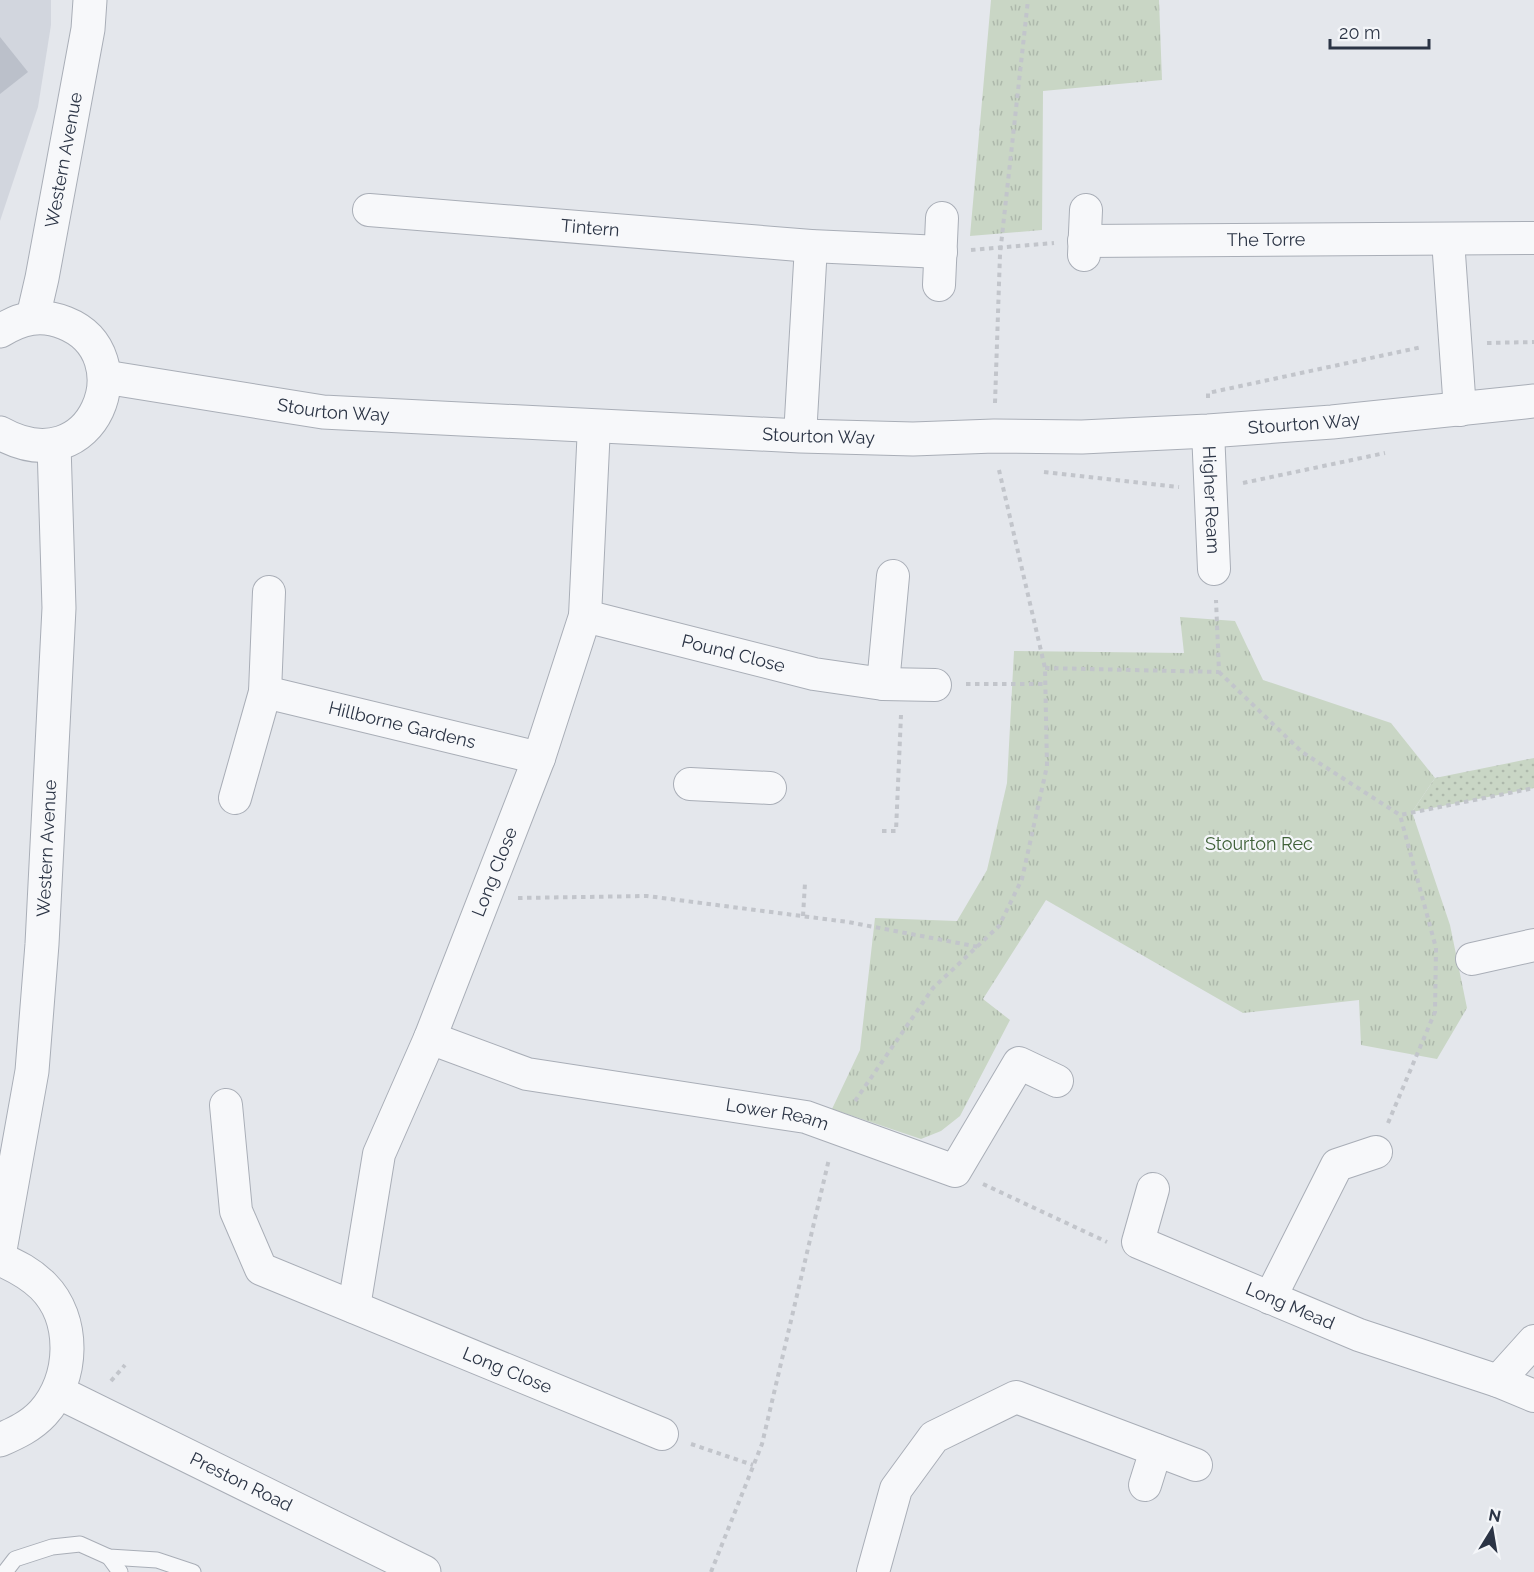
<svg xmlns="http://www.w3.org/2000/svg" width="1534" height="1572" viewBox="0 0 1534 1572" font-family="Raleway,sans-serif">
  <style>
    .built { fill: #d2d6de }
    .grass { fill: url(#grass-dots) }
    .park { fill: url(#park-tufts) }
    .building { fill: #bbc0ca }
    .lines { fill: none; stroke-linecap: round; stroke-linejoin: round }
    .service-casing { stroke: #a9aeb7; stroke-width: 17 }
    .minor-casing { stroke: #a9aeb7; stroke-width: 34 }
    .tertiary-casing { stroke: #a9aeb7; stroke-width: 35 }
    .path { stroke: #c2c5cb; stroke-width: 4; stroke-dasharray: 4.5 4.5; stroke-linecap: butt }
    .service { stroke: #f7f8fa; stroke-width: 15 }
    .minor { stroke: #f7f8fa; stroke-width: 32 }
    .tertiary { stroke: #f7f8fa; stroke-width: 33 }
    .labels { text-anchor: middle; stroke-width: 4.5; stroke-linejoin: round; paint-order: stroke }
    .street-label { font-size: 18px; fill: #2b3445; stroke: #f4f6f9 }
    .park-label { font-size: 18px; fill: #3f6138; stroke: #f4f6f9 }
  </style>
  <defs>
    <pattern id="grass-dots" width="8" height="8" patternUnits="userSpaceOnUse" patternTransform="scale(1.5)"><rect width="8" height="8" fill="#c9d6c5"/><path d="M2 2h.1M6 6h.1" fill="none" stroke="#adb8ab" stroke-width="1.8" stroke-linecap="round"/></pattern>
    <pattern id="park-tufts" width="24" height="20" patternUnits="userSpaceOnUse" patternTransform="scale(1.5)"><rect width="24" height="20" fill="#c9d6c5"/><path d="M3 7l-1-3M5 7V3M7 7l1-3M15 17l-1-3M17 17v-4M19 17l1-3" fill="none" stroke="#adb8ab"/></pattern>
  </defs>
  <rect width="100%" height="100%" fill="#e4e7ec"/>
  <path class="built" d="M0 0H51V25L38 107 0 221Z"/>
  <path class="grass" d="M1534 758V788L1412 812 1435 778Z"/>
  <g class="park">
    <path d="M991 0H1159L1162 80 1043 91 1042 230 970 236Z"/>
    <path d="M1180 617 1235 621 1263 680 1391 723 1435 778 1412 812 1450 925 1467 1008 1437 1059 1361 1045 1359 1000 1243 1013 1046 900 983 999 1010 1020 960 1116 941 1131 921 1139 832 1109 860 1050 875 918 957 921 987 870 1007 783 1014 651 1184 653Z"/>
  </g>
  <path class="building" d="M0 37 28 72 0 94Z"/>
  <g class="lines">
    <g class="service-casing">
      <g id="service">
        <path d="M109 1557 120 1572"/>
        <path d="M5 1572 15 1559 52 1547 80 1544 109 1557 157 1560 193 1572"/>
      </g>
    </g>
    <g class="minor-casing">
      <g id="minor">
        <path id="s1" d="M369 210 811 246 941 252"/>
        <path d="M1448 240 1460 410"/>
        <path id="s2" d="M1084 241 1534 238"/>
        <path d="M1084 255 1086 210"/>
        <path d="M939 285 942 218"/>
        <path id="s3" d="M1208 431 1214 569"/>
        <path d="M800 436 811 246"/>
        <path id="s4" d="M585 616 814 674 883 684 893 576"/>
        <path d="M883 684 935 685"/>
        <path id="s5" d="M265 692 539 758"/>
        <path d="M690 784 770 788"/>
        <path d="M235 798 265 692 269 592"/>
        <path d="M1472 959 1534 945"/>
        <path id="s6" d="M430 1038 527 1074 806 1117 955 1171 1019 1063 1057 1081"/>
        <path id="s7" d="M226 1105 236 1211 261 1269 662 1434"/>
        <path id="s8" d="M1153 1189 1138 1242 1359 1335 1498 1381 1534 1396"/>
        <path d="M1270 1298 1337 1165 1376 1152"/>
        <path id="s9" d="M354 1307 379 1154 430 1038 539 758 585 616 594 426"/>
        <path d="M1498 1381 1534 1341"/>
        <path d="M1145 1485 1156 1450"/>
        <path d="M873 1572 896 1489 934 1437 1016 1397 1196 1465"/>
      </g>
    </g>
    <g class="tertiary-casing">
      <g id="tertiary">
        <path id="s10" d="M33 317 42 278 88 29 90 0"/>
        <path d="M0 331C21 318 41 313 65 323 143 354 95 486 0 433"/>
        <path id="s11" d="M105 377 323 412 800 436 913 439 994 436 1082 437 1208 431 1332 422 1534 401"/>
        <path id="s12" d="M0 1250 32 1071 42 944 59 608 54 445"/>
        <path d="M0 1259C16 1266 30 1273 43 1286 76 1319 74 1379 43 1413 31 1426 16 1433 0 1440"/>
        <path id="s13" d="M58 1392 424 1572"/>
      </g>
    </g>
    <g class="path">
      <path d="M971 250 1054 243"/>
      <path d="M1487 343 1534 342"/>
      <path d="M1208 398V393L1422 347"/>
      <path d="M995 403 1000 254 1028 0"/>
      <path d="M1044 472 1179 487"/>
      <path d="M1243 483 1385 453"/>
      <path d="M1045 668 1219 672 1216 600"/>
      <path d="M1219 672 1302 752 1400 815 1534 788"/>
      <path d="M966 684H1045"/>
      <path d="M882 831H896L901 715"/>
      <path d="M518 898 647 896 848 922 979 947"/>
      <path d="M803 916 805 883"/>
      <path d="M855 1101 933 988 999 926 1022 879 1047 766 1045 668 999 470"/>
      <path d="M1388 1123 1435 1012 1436 948 1400 815"/>
      <path d="M983 1184 1107 1242"/>
      <path d="M111 1381 125 1365"/>
      <path d="M691 1444 753 1465"/>
      <path d="M711 1572 762 1444 829 1159"/>
    </g>
    <use href="#service" class="service"/>
    <use href="#minor" class="minor"/>
    <use href="#tertiary" class="tertiary"/>
  </g>
  <g class="labels">
    <g class="street-label">
      <text dy="6" stroke="none"><textPath href="#s10" startOffset="160">Western Avenue</textPath></text>
      <text dy="6" stroke="none"><textPath href="#s1" startOffset="222">Tintern</textPath></text>
      <text dy="6" stroke="none"><textPath href="#s2" startOffset="182">The Torre</textPath></text>
      <text dy="6" stroke="none"><textPath href="#s11" startOffset="231">Stourton Way</textPath></text>
      <text dy="6" stroke="none"><textPath href="#s11" startOffset="1203">Stourton Way</textPath></text>
      <text dy="6" stroke="none"><textPath href="#s11" startOffset="717">Stourton Way</textPath></text>
      <text dy="6" stroke="none"><textPath href="#s3" startOffset="69">Higher Ream</textPath></text>
      <text dy="6" stroke="none"><textPath href="#s4" startOffset="153">Pound Close</textPath></text>
      <text dy="6" stroke="none"><textPath href="#s5" startOffset="141">Hillborne Gardens</textPath></text>
      <text dy="6" stroke="none"><textPath href="#s12" startOffset="405">Western Avenue</textPath></text>
      <text dy="6" stroke="none"><textPath href="#s9" startOffset="460">Long Close</textPath></text>
      <text dy="6" stroke="none"><textPath href="#s6" startOffset="357">Lower Ream</textPath></text>
      <text dy="6" stroke="none"><textPath href="#s8" startOffset="220">Long Mead</textPath></text>
      <text dy="6" stroke="none"><textPath href="#s7" startOffset="436">Long Close</textPath></text>
      <text dy="6" stroke="none"><textPath href="#s13" startOffset="204">Preston Road</textPath></text>
    </g>
    <g class="park-label">
      <text x="1259" y="850">Stourton Rec</text>
    </g>
  </g>
  <g transform="translate(1492 1530) rotate(11)" stroke="#f4f6f9" stroke-width="4.5" paint-order="stroke">
  <path d="M0-4.5L10 22L0 15L-10 22Z" fill="#2b3445"/>
  <text y="-9" font-size="16" font-weight="bold" text-anchor="middle" fill="#2b3445">N</text>
  </g>
  <path d="M1330 39v9h99v-9" fill="none" stroke="#2b3445" stroke-width="3"/>
  <text x="1339" y="39" font-size="18" fill="#2b3445" stroke="#f4f6f9" stroke-width="4.5" paint-order="stroke">20 m</text>
</svg>
